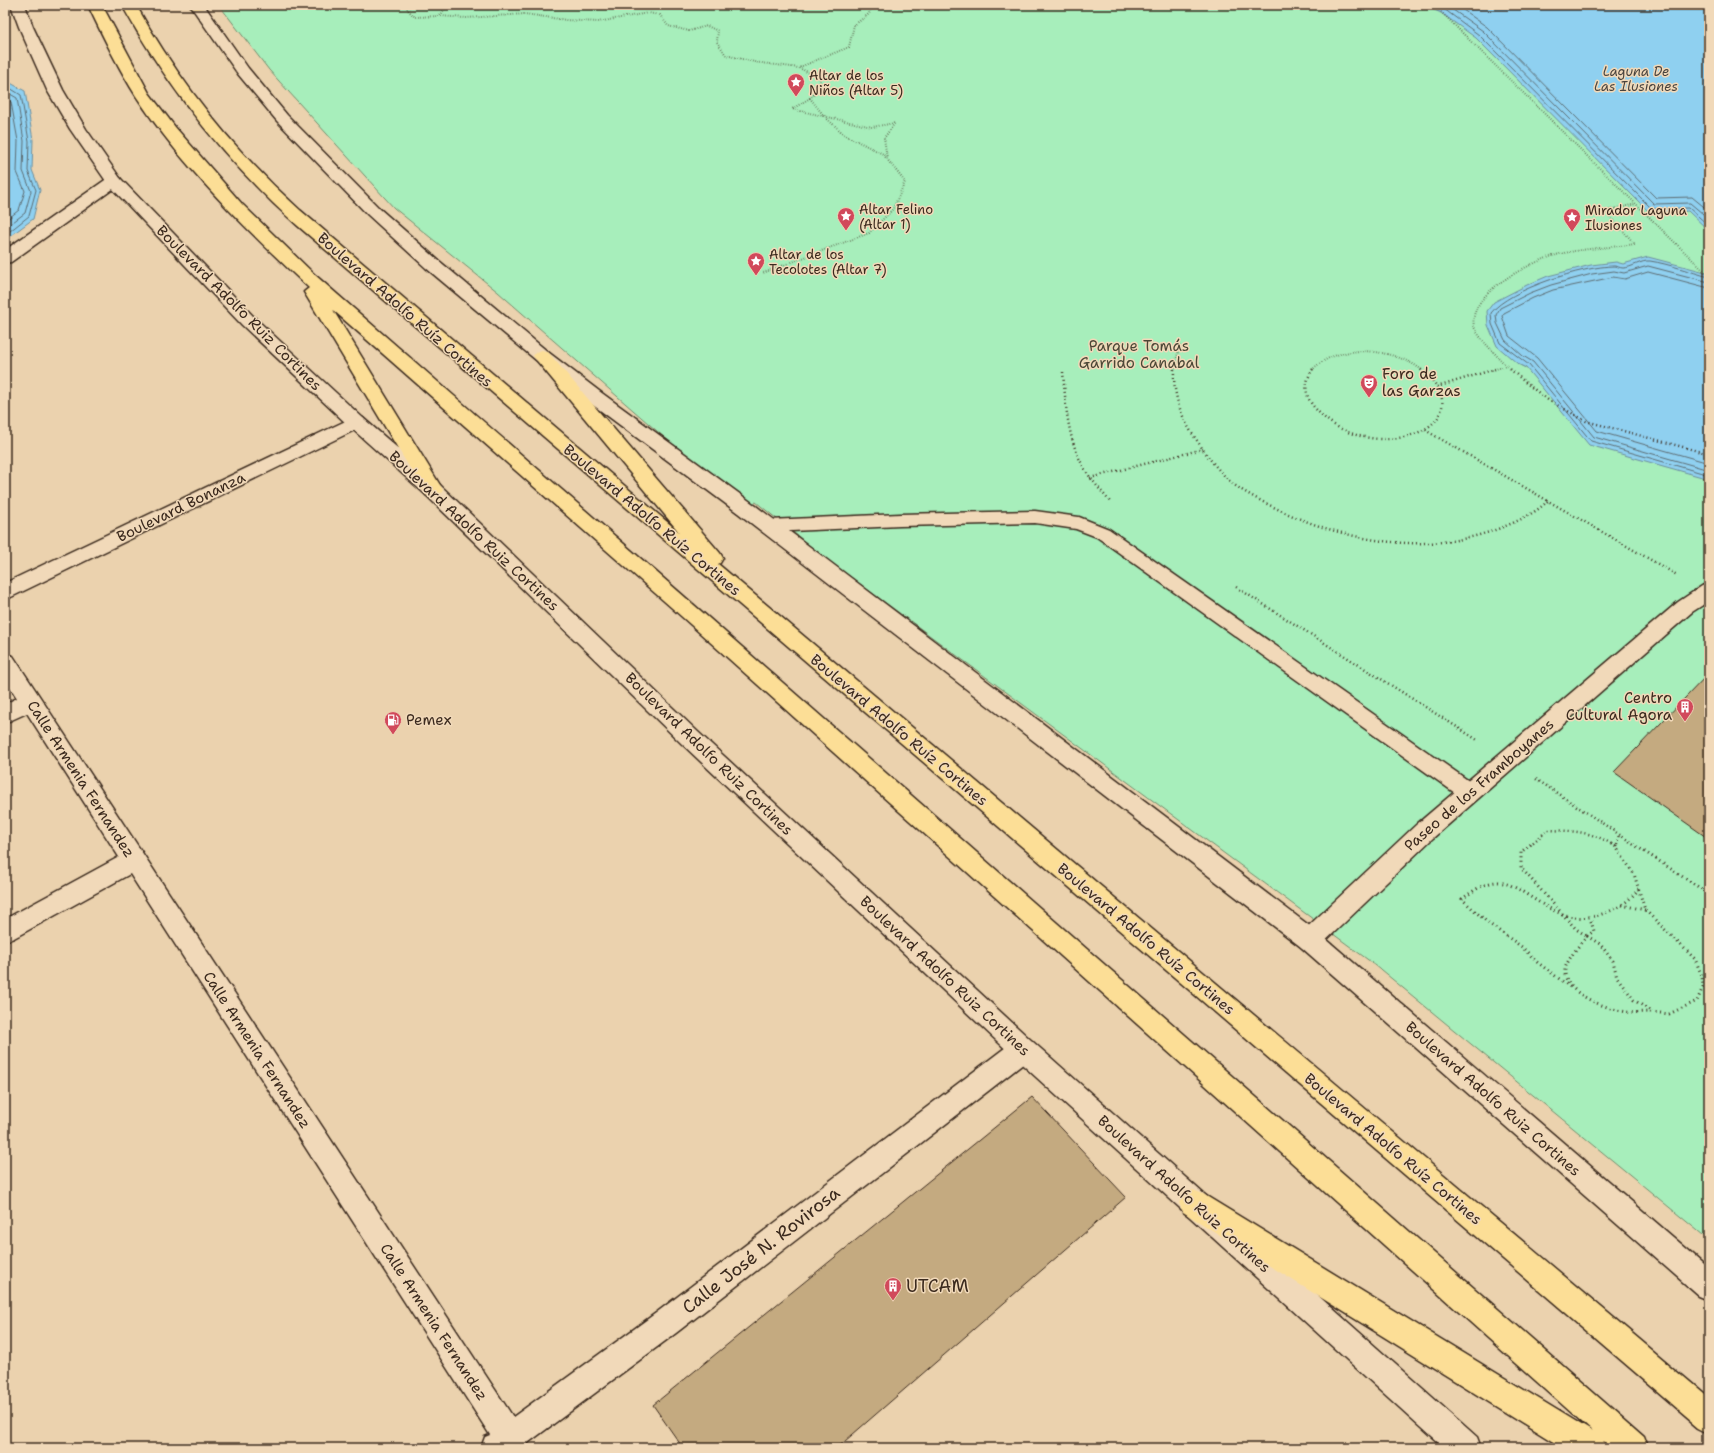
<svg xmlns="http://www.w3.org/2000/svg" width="1714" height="1453" viewBox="0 0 1714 1453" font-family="'Shantell Sans',sans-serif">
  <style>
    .green { fill: #a7eebb; stroke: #718c6c }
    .water { fill: #8fd0f0; stroke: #6d8e9c }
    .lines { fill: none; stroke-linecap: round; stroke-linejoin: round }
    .shore { stroke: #5d6c72; stroke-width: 1 }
    .building { fill: #c4aa80; stroke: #3b2a1e }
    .service-casing { stroke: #3b2a1e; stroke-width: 3 }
    .minor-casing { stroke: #3b2a1e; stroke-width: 3 }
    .secondary-casing { stroke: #3b2a1e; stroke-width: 3 }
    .trunk-casing { stroke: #3b2a1e; stroke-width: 3 }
    .path-far2 { stroke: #3b2a1e; stroke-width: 2; stroke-dasharray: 0.5 2; stroke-linecap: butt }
    .path-far1 { stroke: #3b2a1e; stroke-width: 2.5; stroke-dasharray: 1 3; stroke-linecap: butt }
    .path { stroke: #3b2a1e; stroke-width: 3; stroke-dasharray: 1 3.5; stroke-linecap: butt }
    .service { fill: #f1d9b9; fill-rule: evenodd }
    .minor { fill: #f1d9b9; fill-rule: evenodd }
    .secondary { fill: #f1d9b9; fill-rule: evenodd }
    .trunk { fill: #fcde96; fill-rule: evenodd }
    .labels { text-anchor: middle; stroke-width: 3; stroke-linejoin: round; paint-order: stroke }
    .far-water-label { font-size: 13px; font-style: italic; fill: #48433e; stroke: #f1d9b9 }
    .far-poi-label { font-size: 13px; fill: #3b2a1e; stroke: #f1d9b9; text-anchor: start }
    .street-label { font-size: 15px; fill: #3b2a1e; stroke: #f1d9b9 }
    .park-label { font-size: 15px; fill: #4b4736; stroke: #f1d9b9 }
    .poi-label { font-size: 15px; fill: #3b2a1e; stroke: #f1d9b9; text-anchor: start }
    .near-street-label { font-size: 18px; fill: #3b2a1e; stroke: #f1d9b9 }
    .near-poi-label { font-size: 18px; fill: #3b2a1e; stroke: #f1d9b9; text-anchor: start }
  </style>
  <rect width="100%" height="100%" fill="#ebd2ae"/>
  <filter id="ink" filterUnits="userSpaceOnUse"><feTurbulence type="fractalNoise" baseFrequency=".025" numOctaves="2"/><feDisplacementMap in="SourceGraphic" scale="8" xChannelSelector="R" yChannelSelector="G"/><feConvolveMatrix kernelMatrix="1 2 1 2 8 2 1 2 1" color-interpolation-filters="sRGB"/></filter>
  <g filter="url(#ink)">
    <path class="green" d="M219 5H1448L1709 218V285L1518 364 1565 388 1709 433V1240L1375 965 825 558 756 502 745 508 498 292 394 208 269 70Z"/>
    <g class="water">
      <path d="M1423 5H1709V231L1688 211 1651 214 1476 38 1441 13Z"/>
      <path d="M5 80 25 91 33 140 32 170 40 190 33 219 5 240Z"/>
      <path d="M1648 257 1709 273V479L1589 445 1526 368 1518 364 1497 346 1488 325 1487 311 1494 302 1527 285 1548 276 1591 265 1616 262 1623 264Z"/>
    </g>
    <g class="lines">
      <g class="shore">
        <path d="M1434 5 1444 9 1479 35 1652 209 1689 208 1709 226"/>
        <path d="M1446 5 1483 31 1654 204 1690 203 1709 219"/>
        <path d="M1456 5 1487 27 1656 198 1692 197 1709 211"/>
        <path d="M5 85 21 95 29 141 28 171 36 190 29 216 5 235"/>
        <path d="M5 91 17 98 24 141 23 171 31 191 25 213 5 228"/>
        <path d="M5 98 11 102 18 141 17 172 25 191 19 210 5 221"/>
        <path d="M1709 277C1690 272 1670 264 1650 261 1641 260 1632 268 1623 268 1620 268 1617 266 1614 266 1584 266 1509 289 1491 313L1492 324 1500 343 1529 365 1591 441 1709 475"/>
        <path d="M1709 282 1648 266 1624 273 1614 271 1592 274 1551 285 1530 293 1500 308 1496 315 1497 323 1505 340 1523 356 1533 362 1594 437 1709 470"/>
        <path d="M1709 288 1648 272 1625 279 1613 277 1553 290 1533 298 1504 313 1502 316 1509 336 1537 358 1597 431 1709 463"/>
      </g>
    </g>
    <g class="building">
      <path d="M1709 673V839L1614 772Z"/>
      <path d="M1032 1097 1126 1197 837 1448H683L653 1405Z"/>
    </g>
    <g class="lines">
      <g class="service-casing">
        <path id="service" d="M1035 511 1079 517 1109 529 1476 786 1479 792 1476 798 1469 800 1462 798 1097 537 1076 529 1035 523 900 526 769 532 763 530 760 526 763 522 769 520 900 514Z"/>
      </g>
      <g class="minor-casing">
        <g id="minor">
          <path d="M114 176 120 178 122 181 120 184 11 262 5 263V250L108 178Z"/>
          <path d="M356 416 363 418 365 422 363 426 5 600V583Z"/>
          <path d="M1709 583V601L1692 612 1433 838 1319 947 1310 951 1301 947 1298 940 1301 933 1417 824 1678 602 1702 586Z"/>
          <path d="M5 654 13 656 513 1417 656 1313 1014 1041 1023 1037 1032 1041 1036 1049 1032 1057 676 1333 521 1448H481L485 1437 490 1435 130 874 14 938 5 941V919L119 857 27 713 5 723V704L17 698 5 679Z"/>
        </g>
      </g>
      <g class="secondary-casing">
        <g id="secondary">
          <path d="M11 5H25L33 27 63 90 86 129 120 178 254 317 363 418 440 485 698 732 1032 1041 1477 1437 1481 1448H1444L1014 1057 682 744 426 495 349 426 242 325 108 184 70 129 47 90 19 27Z"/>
          <path d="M190 5H204L248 68 287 115 380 209 438 260 548 352 599 391 752 503 1319 933 1709 1268V1300L1699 1296 1301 947 738 513 585 399 536 360 426 268 368 215 277 121 238 74Z"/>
        </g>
      </g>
      <g class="trunk-casing">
        <g id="trunk">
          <path d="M88 5H102L149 93 175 127 242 204 315 275 686 598 1644 1437 1648 1448H1611L1603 1441 1606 1448H1563L1183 1212 1179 1203 1183 1194 1193 1190 1203 1194 1593 1432 672 608 333 310 443 490 440 495 433 497 426 495 304 292 309 288C247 230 183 168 136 96 119 69 102 35 88 5Z"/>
          <path d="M122 5H136C179 82 234 151 300 210L679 532 533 356 536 352 542 350 548 352 720 553 723 558 720 563 718 564 1709 1398V1432L1699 1427 298 226C227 163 168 88 122 5Z"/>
          <path d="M190 5H205L203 8 197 9 192 8Z"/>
        </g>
      </g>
      <g class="path-far2">
        <path d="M411 5 407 9 415 17 440 16"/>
        <path d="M444 5 446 7 440 16 466 18 525 14 566 20 598 22 648 13 660 15 668 26 689 31 707 26 718 31 717 42 726 55 754 62 799 68 820 78V89L810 98 824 116 845 135 883 154 905 182 893 209 869 233 763 273"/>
        <path d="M1434 5 1709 276"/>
        <path d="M770 7 773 5"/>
        <path d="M800 67 849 47 854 25 869 14 872 5"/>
        <path d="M810 98 792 109 872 127 895 123 884 138 887 158"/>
        <path d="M1174 370 1180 344"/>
        <path d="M1312 370C1339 342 1393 348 1422 370"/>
        <path d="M1492 370 1506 366"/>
        <path d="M1511 370C1503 362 1476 336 1474 326 1467 293 1531 262 1556 255 1582 248 1609 248 1635 244L1605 211 1636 204"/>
      </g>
      <g class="path-far1">
        <path d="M1174 369C1173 397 1182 420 1198 442 1208 457 1219 472 1233 484 1248 495 1267 504 1284 512 1350 542 1426 555 1495 530 1514 523 1533 515 1548 501"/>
        <path d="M1313 369C1304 382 1304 396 1315 408 1368 472 1493 426 1420 369"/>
        <path d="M1510 369 1526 383 1548 400 1586 421 1709 454"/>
        <path d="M1063 372C1066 406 1067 441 1086 471 1093 482 1103 493 1111 503"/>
        <path d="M1437 387 1495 369"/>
        <path d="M1425 430 1677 575"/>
        <path d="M1090 478 1203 449"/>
        <path d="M1236 587 1479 741"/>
        <path d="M1536 779 1635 845"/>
        <path d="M1530 845 1548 830C1572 831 1592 831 1613 845"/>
        <path d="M1617 845 1619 834"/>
      </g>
      <g class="path">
        <path d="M1531 844 1521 852V868L1576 929 1587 936"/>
        <path d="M1611 844 1616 847 1634 874 1645 910 1695 959 1702 976 1703 987 1697 1001 1669 1014 1652 1012"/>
        <path d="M1633 844 1709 894"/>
        <path d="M1616 847 1617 844"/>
        <path d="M1622 905 1645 910"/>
        <path d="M1587 936 1600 944 1613 961 1617 977 1634 1000 1652 1012"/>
        <path d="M1587 936C1581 942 1566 962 1565 969 1562 994 1608 1009 1627 1012 1635 1013 1644 1012 1652 1012"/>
        <path d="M1587 936 1594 931 1590 918"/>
        <path d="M1570 987 1537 962 1522 947 1488 923 1462 899C1472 892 1484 882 1498 882 1508 883 1517 888 1526 894 1553 911 1572 925 1605 913 1619 908 1631 900 1639 888"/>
      </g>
      <use href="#service" class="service"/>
      <use href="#minor" class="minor"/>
      <use href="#secondary" class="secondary"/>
      <use href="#trunk" class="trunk"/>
    </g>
  </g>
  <defs>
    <g id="sight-pin" transform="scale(0.9)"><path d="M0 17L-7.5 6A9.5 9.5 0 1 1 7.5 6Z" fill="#d1495b" stroke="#f1d9b9"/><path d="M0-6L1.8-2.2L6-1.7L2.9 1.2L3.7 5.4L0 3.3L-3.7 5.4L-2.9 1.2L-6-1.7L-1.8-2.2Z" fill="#fff"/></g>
    <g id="theatre-pin" transform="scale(0.9)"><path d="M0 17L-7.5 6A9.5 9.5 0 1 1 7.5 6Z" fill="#d1495b" stroke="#f1d9b9"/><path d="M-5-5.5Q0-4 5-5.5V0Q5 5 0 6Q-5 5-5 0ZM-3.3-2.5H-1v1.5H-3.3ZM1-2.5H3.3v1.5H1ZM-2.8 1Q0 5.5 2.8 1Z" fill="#fff"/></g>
    <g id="building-pin" transform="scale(0.9)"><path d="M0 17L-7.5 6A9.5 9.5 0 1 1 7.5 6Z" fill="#d1495b" stroke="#f1d9b9"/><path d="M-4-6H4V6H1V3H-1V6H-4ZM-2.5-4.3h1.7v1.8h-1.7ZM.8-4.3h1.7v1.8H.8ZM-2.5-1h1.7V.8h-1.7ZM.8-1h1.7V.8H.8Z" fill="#fff"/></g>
    <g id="fuel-pin" transform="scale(0.9)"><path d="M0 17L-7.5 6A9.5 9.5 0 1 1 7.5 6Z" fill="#d1495b" stroke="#f1d9b9"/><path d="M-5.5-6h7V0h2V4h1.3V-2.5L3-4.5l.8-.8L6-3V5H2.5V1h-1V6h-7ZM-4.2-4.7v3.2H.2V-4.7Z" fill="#fff"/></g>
  </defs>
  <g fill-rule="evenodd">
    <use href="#sight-pin" x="796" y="82"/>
    <use href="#sight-pin" x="846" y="216"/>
    <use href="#sight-pin" x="1572" y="217"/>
    <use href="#sight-pin" x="756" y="261"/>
    <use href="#theatre-pin" x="1369" y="383"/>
    <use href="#building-pin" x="1685" y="707"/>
    <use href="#fuel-pin" x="393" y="720"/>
    <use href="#building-pin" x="893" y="1286"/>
  </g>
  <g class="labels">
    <g class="far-water-label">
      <text x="1636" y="76">Laguna De<tspan x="1636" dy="15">Las Ilusiones</tspan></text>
    </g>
    <g class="far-poi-label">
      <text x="809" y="80">Altar de los<tspan x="809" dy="15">Niños (Altar 5)</tspan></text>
      <text x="859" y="214">Altar Felino<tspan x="859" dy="15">(Altar 1)</tspan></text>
      <text x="1585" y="215">Mirador Laguna<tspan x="1585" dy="15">Ilusiones</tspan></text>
      <text x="769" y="259">Altar de los<tspan x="769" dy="15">Tecolotes (Altar 7)</tspan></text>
    </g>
    <g class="street-label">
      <text transform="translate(239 308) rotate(45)" y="5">Boulevard Adolfo Ruiz Cortines</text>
      <text transform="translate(405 310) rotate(41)" y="5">Boulevard Adolfo Ruíz Cortines</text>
      <text transform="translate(181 507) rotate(-26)" y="5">Boulevard Bonanza</text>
      <text transform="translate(652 520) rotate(40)" y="5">Boulevard Adolfo Ruíz Cortines</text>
      <text transform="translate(474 531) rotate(43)" y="5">Boulevard Adolfo Ruiz Cortines</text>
      <text transform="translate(899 730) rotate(40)" y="5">Boulevard Adolfo Ruíz Cortines</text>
      <text transform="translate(709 754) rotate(44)" y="5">Boulevard Adolfo Ruiz Cortines</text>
      <text transform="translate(81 779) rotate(57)" y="5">Calle Armenia Fernandez</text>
      <text transform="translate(1479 785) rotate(-41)" y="5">Paseo de los Framboyanes</text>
      <text transform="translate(1146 939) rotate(40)" y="5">Boulevard Adolfo Ruíz Cortines</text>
      <text transform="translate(945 976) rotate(43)" y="5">Boulevard Adolfo Ruiz Cortines</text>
      <text transform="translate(257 1050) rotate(57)" y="5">Calle Armenia Fernandez</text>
      <text transform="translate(1493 1099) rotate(41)" y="5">Boulevard Adolfo Ruiz Cortines</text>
      <text transform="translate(1393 1149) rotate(40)" y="5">Boulevard Adolfo Ruíz Cortines</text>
      <text transform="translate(1184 1194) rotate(42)" y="5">Boulevard Adolfo Ruiz Cortines</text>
      <text transform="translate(434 1322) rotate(57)" y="5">Calle Armenia Fernandez</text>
    </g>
    <g class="park-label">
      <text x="1139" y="351">Parque Tomás<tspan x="1139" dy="17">Garrido Canabal</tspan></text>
    </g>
    <g class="poi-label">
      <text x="1382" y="379">Foro de<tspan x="1382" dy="17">las Garzas</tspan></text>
      <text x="1672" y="703" text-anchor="end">Centro<tspan x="1672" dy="17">Cultural Agora</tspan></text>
      <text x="406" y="725">Pemex</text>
    </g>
    <g class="near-street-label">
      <text transform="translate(761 1250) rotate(-38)" y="6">Calle José N. Rovirosa</text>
    </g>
    <g class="near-poi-label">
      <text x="906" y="1292">UTCAM</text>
    </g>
  </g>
  <rect width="1714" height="1453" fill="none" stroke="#f1d9b9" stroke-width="20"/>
  <rect x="10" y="10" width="1694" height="1433" fill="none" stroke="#3b2a1e" stroke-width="1.5" filter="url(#ink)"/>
</svg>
